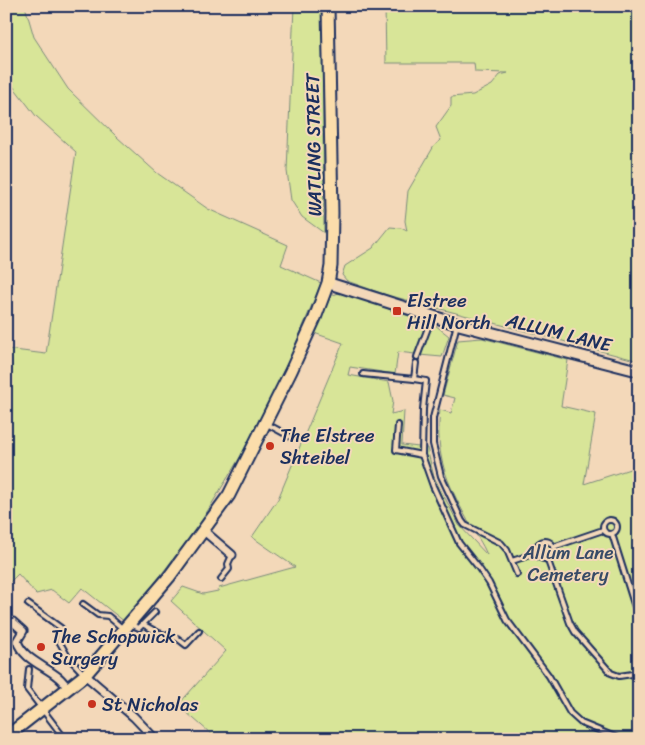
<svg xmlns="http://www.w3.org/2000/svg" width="645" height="745" viewBox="0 0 645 745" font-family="Sriracha,sans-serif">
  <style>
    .green { fill: #d8e598; stroke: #7a8a7b }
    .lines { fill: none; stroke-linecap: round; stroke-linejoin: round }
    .lane-casing { stroke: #1b2f5e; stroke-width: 8 }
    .street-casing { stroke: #1b2f5e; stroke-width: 11 }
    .secondary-casing { stroke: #1b2f5e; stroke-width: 14 }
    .primary-casing { stroke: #1b2f5e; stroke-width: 15 }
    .lane { stroke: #f3d8b9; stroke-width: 4 }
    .street { stroke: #f3d8b9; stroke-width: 7 }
    .secondary { stroke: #f3d8b9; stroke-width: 10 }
    .primary { stroke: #fbddab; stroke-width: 11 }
    .poi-dot { fill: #c8321e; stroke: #f3d8b9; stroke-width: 2 }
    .labels { text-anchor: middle; stroke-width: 4; stroke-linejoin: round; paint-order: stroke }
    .street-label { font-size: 19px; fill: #1b2f5e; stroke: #f3d8b9 }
    .poi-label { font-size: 19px; fill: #1b2f5e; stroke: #f3d8b9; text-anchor: start }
    .park-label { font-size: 19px; fill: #374a67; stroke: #f3d8b9 }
  </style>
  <rect width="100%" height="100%" fill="#f3d8b9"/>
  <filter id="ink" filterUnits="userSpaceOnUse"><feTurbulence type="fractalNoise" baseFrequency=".02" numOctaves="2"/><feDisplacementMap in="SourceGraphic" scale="10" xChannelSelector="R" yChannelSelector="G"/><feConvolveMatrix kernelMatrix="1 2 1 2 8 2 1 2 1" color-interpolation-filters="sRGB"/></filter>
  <g filter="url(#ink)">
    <g class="green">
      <path d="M6 6H25L34 37 68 89 117 137 157 173 208 209 288 245 281 265 321 283 292 353 251 439 199 525 125 622 82 588 69 603 52 590 36 594 18 574 6 586V349L46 354 76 152 36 116 6 77Z"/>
      <path d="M294 6H322L324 233 302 217 291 200 287 171Z"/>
      <path d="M385 6H639V361L395 297V298L347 281 342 275 345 266 373 248 390 227 401 228 407 231 405 221 408 191 434 146 441 140 436 127 451 106V97L473 95 492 85 500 75 508 73 475 72 474 63H386Z"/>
      <path d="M341 292 423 321 425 329 415 354 398 352 395 374 350 367 348 375 389 382 393 401 391 414 404 411 402 445 427 448 434 477 459 525 487 555C483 544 474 532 468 521 446 480 435 457 440 410L451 413 455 398 443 395 458 340 482 338 568 360 561 406 596 414 584 484 639 466V739H217L178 705 226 651 171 601 183 587 203 594 218 591 219 588 295 567 252 537 278 499 343 343 314 333 331 296Z"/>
      <path d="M435 325 449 336 442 357 419 355 429 330Z"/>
    </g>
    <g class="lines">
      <g class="lane-casing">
        <g id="lane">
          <path d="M457 324 433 418V444L441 476 462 521 465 525 501 543 507 550 517 574"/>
          <path d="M417 357 432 317"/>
          <path d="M363 374 414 379 416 363"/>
          <path d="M414 379 426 381 423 409 422 455 433 486 459 543 478 567 489 583 507 620 549 676 570 713 581 723 620 739"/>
          <path d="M267 424 291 437"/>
          <path d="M398 425 396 450 422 455"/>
          <circle cx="610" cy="527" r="7"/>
          <path d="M612 534 639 620"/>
          <circle cx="545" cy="550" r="9"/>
          <path d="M553 547 603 530"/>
          <path d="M547 558 570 623 575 632 611 673 619 676 639 673"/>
          <path d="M512 561 536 553"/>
          <path d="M221 579 229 569 228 564 232 555"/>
          <path d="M28 604 61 628 59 641 68 657 83 673"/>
          <path d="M83 604 98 615 108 616 122 628"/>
          <path d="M130 624 139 628 155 612"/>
          <path d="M144 625 159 633 177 638 186 645 199 631"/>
          <path d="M29 669 27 689 65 739"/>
        </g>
      </g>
      <g class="street-casing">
        <g id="street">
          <path d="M204 531 232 555"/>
          <path d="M13 622 23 631 17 641C23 659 45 666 58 677 62 680 65 685 69 689"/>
          <path d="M85 675 134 717 155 739"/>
        </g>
      </g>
      <g class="secondary-casing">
        <path id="secondary" d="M328 283 457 324 639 371"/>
      </g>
      <g class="primary-casing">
        <path id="primary" d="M6 737 85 675 169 577 229 495 291 371 315 318 328 283 331 266 332 213 328 6"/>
      </g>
      <use href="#lane" class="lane"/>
      <use href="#street" class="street"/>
      <use href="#secondary" class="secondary"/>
      <use href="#primary" class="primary"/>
    </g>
  </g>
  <g class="poi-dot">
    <rect x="392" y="306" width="10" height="10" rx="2.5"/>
    <circle cx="270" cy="446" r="5"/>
    <circle cx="41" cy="647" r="5"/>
    <circle cx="92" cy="704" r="5"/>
  </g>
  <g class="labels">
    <g class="street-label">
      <text transform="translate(313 145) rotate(-91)" y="7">WATLING STREET</text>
      <text transform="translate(559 332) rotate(14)" y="7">ALLUM LANE</text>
    </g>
    <g class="poi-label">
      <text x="407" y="307">Elstree<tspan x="407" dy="22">Hill North</tspan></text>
      <text x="280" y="442">The Elstree<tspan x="280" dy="22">Shteibel</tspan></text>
      <text x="51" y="643">The Schopwick<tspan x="51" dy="22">Surgery</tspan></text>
      <text x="102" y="711">St Nicholas</text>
    </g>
    <g class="park-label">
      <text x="568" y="559">Allum Lane<tspan x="568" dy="22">Cemetery</tspan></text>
    </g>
  </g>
  <rect width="645" height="745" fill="none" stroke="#f3d8b9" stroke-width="25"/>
  <rect x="12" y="12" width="620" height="720" fill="none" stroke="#1b2f5e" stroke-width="2" filter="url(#ink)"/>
</svg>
